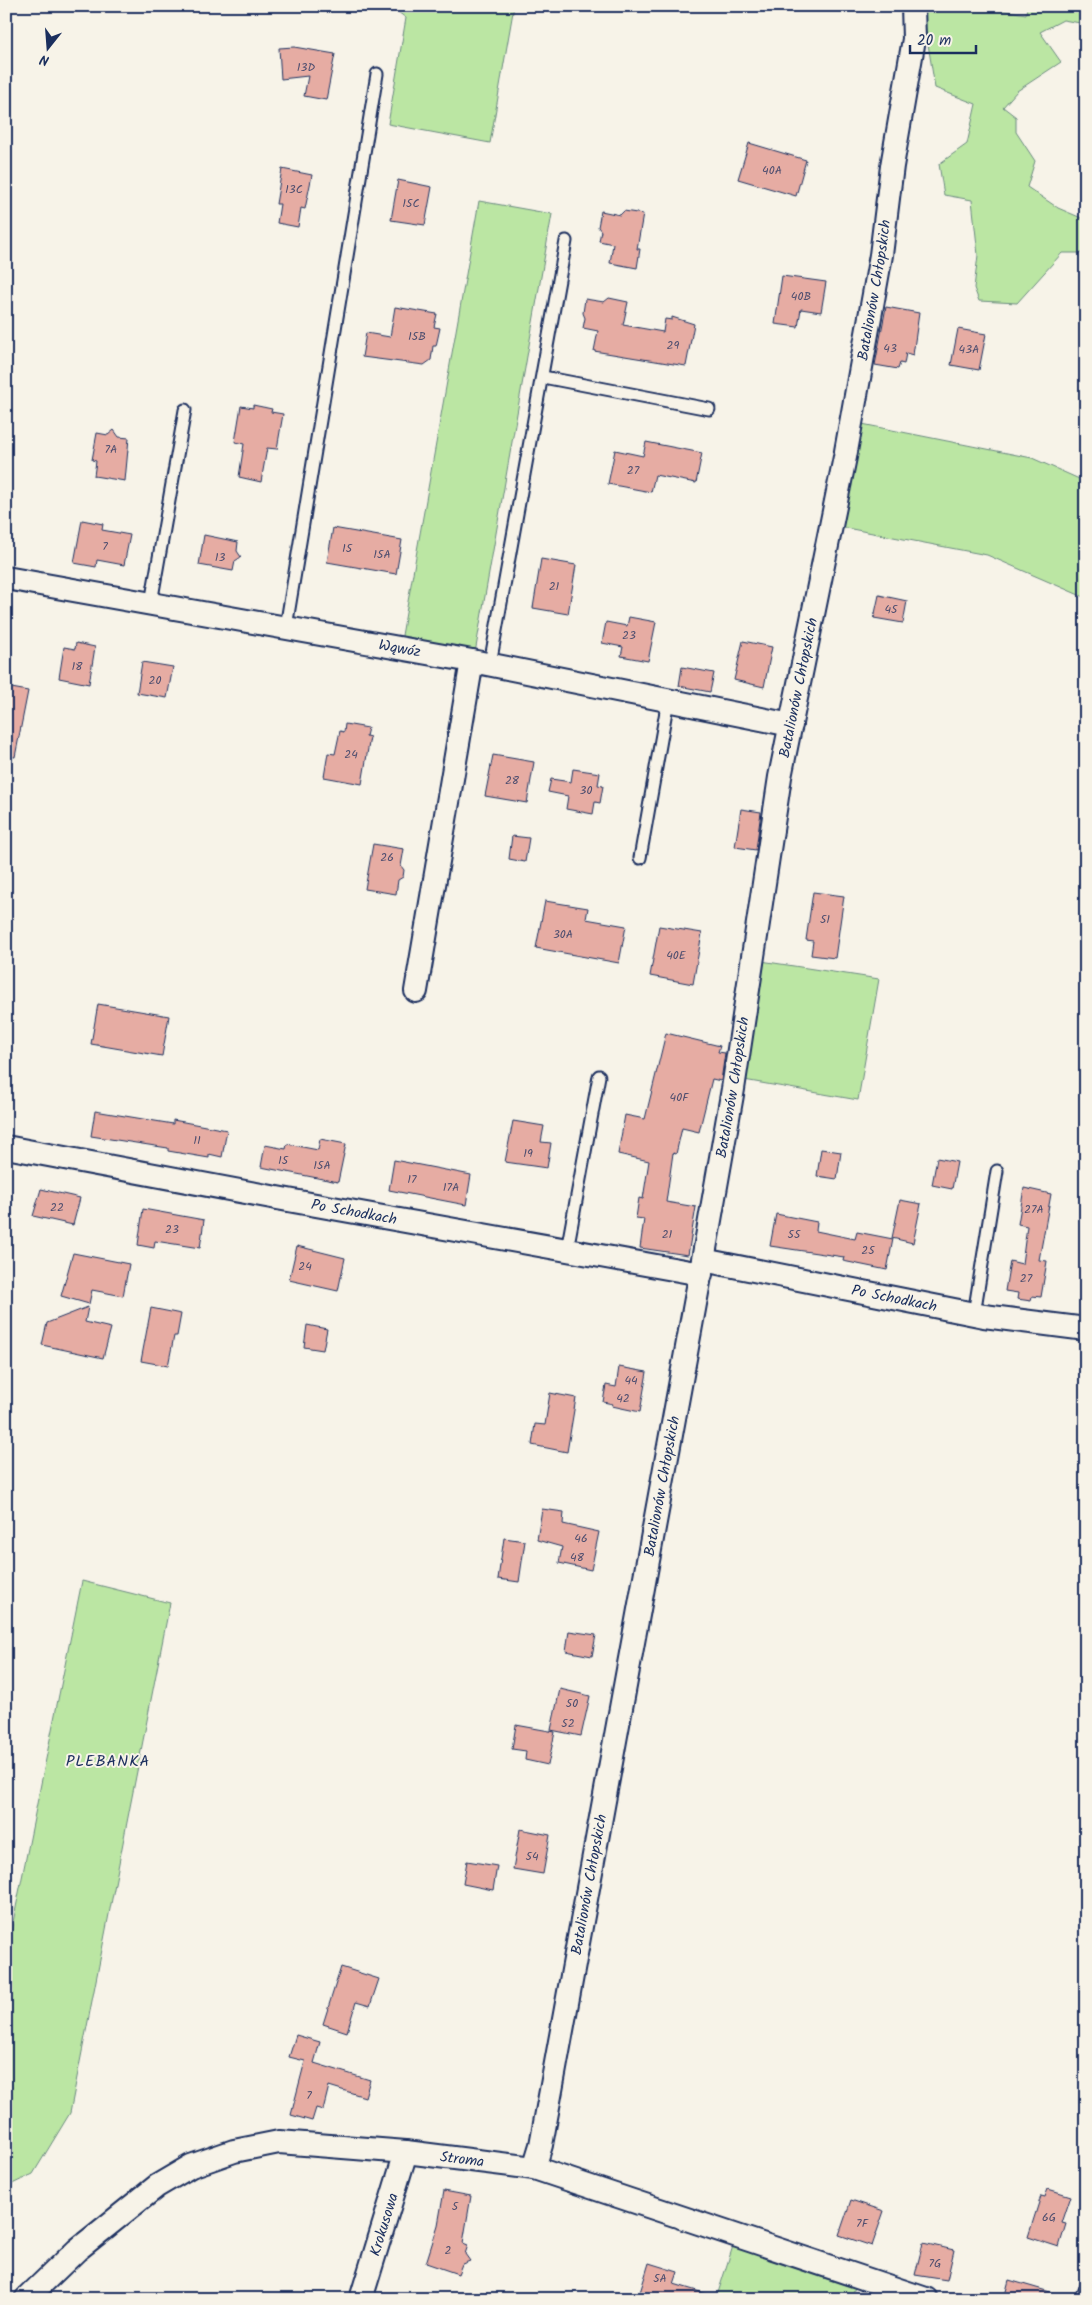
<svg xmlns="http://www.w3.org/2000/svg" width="1092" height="2305" viewBox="0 0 1092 2305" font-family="Kalam,sans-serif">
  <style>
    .green { fill: #bbe6a3; stroke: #6b8a80 }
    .building { fill: #e6aca3; stroke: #1b2f5e }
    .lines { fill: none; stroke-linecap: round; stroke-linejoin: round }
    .lane-casing { stroke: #1b2f5e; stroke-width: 15 }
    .street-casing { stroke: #1b2f5e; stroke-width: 26 }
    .lane { stroke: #f7f3e8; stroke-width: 11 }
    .street { stroke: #f7f3e8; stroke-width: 22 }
    .labels { text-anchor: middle; stroke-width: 4; stroke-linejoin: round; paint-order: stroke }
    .number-label { font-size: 12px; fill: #4e4e6f }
    .street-label { font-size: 15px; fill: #1b2f5e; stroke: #f7f3e8 }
    .neighbourhood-label { font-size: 16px; letter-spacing: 1px; fill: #1b2f5e; stroke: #f7f3e8 }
  </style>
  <rect width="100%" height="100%" fill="#f7f3e8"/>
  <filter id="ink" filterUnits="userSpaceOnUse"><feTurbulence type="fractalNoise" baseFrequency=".02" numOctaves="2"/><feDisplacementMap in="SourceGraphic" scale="10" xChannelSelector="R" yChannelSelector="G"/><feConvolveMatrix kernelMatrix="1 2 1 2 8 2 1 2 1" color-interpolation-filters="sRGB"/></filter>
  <g filter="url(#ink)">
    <g class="green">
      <path d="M390 6H514L490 143 388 124 406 18Z"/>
      <path d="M922 6H978L1026 14 1027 6H1086V24L1063 20 1040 32 1061 62 1017 91 1003 107 1016 117V132L1035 161 1027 187 1058 208 1086 220V253H1062L1017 303 979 301 974 288 978 255 972 200 944 195 939 164 967 144 976 104 935 88Z"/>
      <path d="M479 201 552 214 475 653 401 641Z"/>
      <path d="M857 423 1032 458 1086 482V598L987 555 836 526Z"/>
      <path d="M761 961 879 979 858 1100 744 1080Z"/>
      <path d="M82 1581 170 1603 70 2113 33 2174 6 2187V1957Z"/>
      <path d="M733 2246 855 2287 851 2299H716Z"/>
    </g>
    <g class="building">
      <path d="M294 47 335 54 326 100 304 96 308 76 281 79 279 48Z"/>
      <path d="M749 143 806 160 796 196 738 179Z"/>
      <path d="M282 169 312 175 305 209 301 208 298 227 277 223 280 204H276Z"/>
      <path d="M398 180 432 187 425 225 391 220Z"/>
      <path d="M601 211 620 215 624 211 643 214 637 249H640L637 268 610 263 613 244 599 241 601 231 598 227Z"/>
      <path d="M782 276 826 282 821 312 801 309 798 327 775 324Z"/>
      <path d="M609 298 628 302 623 325 663 332 665 319 672 320V317L694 324 686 366 594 351 598 331 583 328 585 318 583 313 585 299 604 302Z"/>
      <path d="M395 307 437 314 434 327 440 328 436 346H433L431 360 424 365 362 357 366 333 390 337Z"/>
      <path d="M886 307 919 313 913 355 906 353 904 364 900 363 898 369 875 365Z"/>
      <path d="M958 329 986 334 979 370 951 365Z"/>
      <path d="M253 405 272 409 271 412 283 414 277 449 267 448 261 482 239 477 244 444 235 442 241 406 253 408Z"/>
      <path d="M114 430 119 437 129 438 125 481 94 476 96 461 92 460 97 433 108 435Z"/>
      <path d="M646 442 702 453 696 483 655 475 651 492 608 484 615 450 643 456Z"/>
      <path d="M82 520 103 524 102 530 130 535 124 565 97 560 96 567 74 563Z"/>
      <path d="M333 528 402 540 396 574 327 562Z"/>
      <path d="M204 535 238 542 237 551 241 557 235 561 233 571 199 565Z"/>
      <path d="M541 559 576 565 568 614 533 608Z"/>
      <path d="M879 595 907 601 903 623 874 618Z"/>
      <path d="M629 617 656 622 648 661 621 656 623 647 602 643 606 622 627 626Z"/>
      <path d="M743 641 772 647 764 687 734 680Z"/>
      <path d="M76 643 95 647 89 684 59 678 64 647 75 649Z"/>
      <path d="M142 662 173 667 167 698 137 693Z"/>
      <path d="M682 667 714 673 710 692 679 686Z"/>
      <path d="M6 687 28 691 15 757 6 756Z"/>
      <path d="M345 724 368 728 366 736 370 737 362 784 324 777 328 753 335 754 340 731 344 732Z"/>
      <path d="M493 755 534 762 527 803 485 796Z"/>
      <path d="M573 769 600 773 598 785 603 786 600 803 595 802 593 814 566 809 568 796 548 792 551 779 571 782Z"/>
      <path d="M741 809 761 812 756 850 735 847Z"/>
      <path d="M512 836 529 838 525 862 509 859Z"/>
      <path d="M373 844 404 849 401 866 404 870 403 877 398 880 396 894 365 889Z"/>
      <path d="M813 892 844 896 835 958 811 955 813 941 806 940Z"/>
      <path d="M545 901 588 908 586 919 626 926 619 963 536 948Z"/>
      <path d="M659 926 702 933 693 984 650 976Z"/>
      <path d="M98 1004 169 1016 162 1056 91 1044Z"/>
      <path d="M666 1033 720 1046 718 1052 725 1053 721 1081 712 1079 699 1132 682 1128 676 1154 673 1153 666 1202 696 1207 688 1255 640 1248 644 1219 636 1218 639 1198 643 1199 649 1161 618 1154 625 1115 645 1119Z"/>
      <path d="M95 1111 173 1124V1120L227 1130 222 1157 209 1154V1158L168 1151V1148L91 1136Z"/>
      <path d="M513 1121 544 1126 541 1142 551 1143 547 1168 505 1162Z"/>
      <path d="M320 1139 346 1144 338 1182 261 1167 265 1145 286 1149 287 1144 318 1150Z"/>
      <path d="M821 1149 841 1152 837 1179 817 1176Z"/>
      <path d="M937 1158 957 1162 952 1189 932 1185Z"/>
      <path d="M394 1160 471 1175 466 1205 389 1190Z"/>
      <path d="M1024 1188 1051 1194 1039 1260 1047 1261 1041 1297 1032 1296 1031 1301 1017 1299 1018 1293 1005 1291 1010 1261 1022 1264 1027 1226 1018 1224Z"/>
      <path d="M41 1189 80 1198 73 1225 33 1216Z"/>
      <path d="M900 1200 921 1204 913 1243 892 1238Z"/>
      <path d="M143 1209 204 1220 200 1248 155 1241 154 1248 138 1245Z"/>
      <path d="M776 1214 817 1222 816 1231 855 1239 857 1232 893 1239 887 1270 843 1261 844 1257 770 1246Z"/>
      <path d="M297 1246 345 1258 338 1291 289 1280Z"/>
      <path d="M73 1253 129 1264 123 1296 92 1290 89 1304 61 1296Z"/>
      <path d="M88 1307 85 1322 111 1328 103 1358 42 1345 47 1323Z"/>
      <path d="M151 1308 181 1314 177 1336H174L168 1366 141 1361Z"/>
      <path d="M307 1325 327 1329 323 1350 304 1347Z"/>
      <path d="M619 1367 647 1372 640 1412 612 1406 613 1404 603 1402 606 1385 616 1387Z"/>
      <path d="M550 1393 576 1398 567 1452 532 1445 535 1424 545 1425Z"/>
      <path d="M542 1509 564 1512 563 1524 599 1532 591 1570 559 1563 562 1547 537 1540Z"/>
      <path d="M504 1538 525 1541 519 1582 498 1579Z"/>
      <path d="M569 1631 596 1635 592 1656 566 1651Z"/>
      <path d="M560 1689 590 1696 581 1736 551 1730Z"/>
      <path d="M516 1725 555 1732 548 1765 525 1760 526 1751 512 1749Z"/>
      <path d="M520 1829 550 1835 543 1874 513 1869Z"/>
      <path d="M467 1861 497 1866 493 1890 463 1884Z"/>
      <path d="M341 1967 379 1979 370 2006 356 2002 347 2032 323 2024Z"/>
      <path d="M296 2035 320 2042 314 2063 370 2080 365 2097 329 2086 323 2110 316 2108 312 2121 291 2115 305 2061 289 2057Z"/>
      <path d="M1048 2189 1071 2196 1062 2223 1066 2224 1059 2247 1028 2237 1041 2196 1045 2197Z"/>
      <path d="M444 2191 471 2196 463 2243 468 2245 465 2254 470 2261 462 2264 458 2274 426 2263 438 2225Z"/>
      <path d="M851 2200 884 2211 872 2246 839 2235Z"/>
      <path d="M923 2243 954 2250 947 2280 915 2275Z"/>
      <path d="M649 2263 678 2272 674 2284 707 2294 706 2299H638Z"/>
      <path d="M1009 2280 1057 2294V2299H1004Z"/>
    </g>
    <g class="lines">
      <g class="lane-casing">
        <g id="lane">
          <path d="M543 377 709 409"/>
          <path d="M151 603 185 410"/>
          <path d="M286 627 377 74"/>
          <path d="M490 664 566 241"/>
          <path d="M640 858 668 700"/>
          <path d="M567 1250 599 1076"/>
          <path d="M974 1314 997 1171"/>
          <path d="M1081 2299 1086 2284"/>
        </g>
      </g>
      <g class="street-casing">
        <g id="street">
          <path id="s1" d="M6 578 472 661 791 725"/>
          <path d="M416 991 472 661"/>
          <path id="s2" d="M6 1147 277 1198 701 1274"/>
          <path id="s3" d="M703 1260 984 1316 1086 1329"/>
          <path id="s4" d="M534 2168 541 2145 703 1260 733 1089 780 777 845 457 881 255 892 166 914 39 913 6"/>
          <path id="s5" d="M26 2299 77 2250 157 2186 191 2166 234 2151 279 2142 406 2152 534 2168 926 2299"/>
          <path id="s6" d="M361 2299 406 2152"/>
        </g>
      </g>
      <use href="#lane" class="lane"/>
      <use href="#street" class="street"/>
    </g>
  </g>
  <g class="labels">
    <g class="number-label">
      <text x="306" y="71">13D</text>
      <text x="772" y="174">40A</text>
      <text x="294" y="193">13C</text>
      <text x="411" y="207">15C</text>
      <text x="801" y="300">40B</text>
      <text x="417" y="340">15B</text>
      <text x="673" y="349">29</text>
      <text x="890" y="352">43</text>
      <text x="969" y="353">43A</text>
      <text x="111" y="453">7A</text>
      <text x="633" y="474">27</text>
      <text x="105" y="550">7</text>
      <text x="347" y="552">15</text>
      <text x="382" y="558">15A</text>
      <text x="220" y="561">13</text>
      <text x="554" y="590">21</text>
      <text x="891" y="613">45</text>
      <text x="629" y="639">23</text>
      <text x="77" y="670">18</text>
      <text x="155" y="684">20</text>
      <text x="351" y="758">24</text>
      <text x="512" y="784">28</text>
      <text x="586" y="794">30</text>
      <text x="387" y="861">26</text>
      <text x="825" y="923">51</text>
      <text x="563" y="938">30A</text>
      <text x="676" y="959">40E</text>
      <text x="679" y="1101">40F</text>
      <text x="197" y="1144">11</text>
      <text x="528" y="1157">19</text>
      <text x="283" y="1164">15</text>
      <text x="322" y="1169">15A</text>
      <text x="412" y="1183">17</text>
      <text x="451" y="1191">17A</text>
      <text x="57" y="1211">22</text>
      <text x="1034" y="1213">27A</text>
      <text x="172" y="1233">23</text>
      <text x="667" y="1238">21</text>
      <text x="794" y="1238">55</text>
      <text x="868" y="1254">25</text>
      <text x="305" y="1270">24</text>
      <text x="1026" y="1282">27</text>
      <text x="631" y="1384">44</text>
      <text x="623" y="1402">42</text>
      <text x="581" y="1542">46</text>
      <text x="577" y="1561">48</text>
      <text x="572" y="1707">50</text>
      <text x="568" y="1727">52</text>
      <text x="532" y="1860">54</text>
      <text x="309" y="2099">7</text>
      <text x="455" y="2210">5</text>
      <text x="1049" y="2221">6G</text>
      <text x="862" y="2227">7F</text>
      <text x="448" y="2254">2</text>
      <text x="935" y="2267">7G</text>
      <text x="660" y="2282">5A</text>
    </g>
    <g class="street-label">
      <text dy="5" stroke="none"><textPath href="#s4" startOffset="1909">Batalionów Chłopskich</textPath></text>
      <text dy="5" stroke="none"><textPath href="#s1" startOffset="400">Wąwóz</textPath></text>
      <text dy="5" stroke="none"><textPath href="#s4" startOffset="1504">Batalionów Chłopskich</textPath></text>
      <text dy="5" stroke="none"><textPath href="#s4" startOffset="1099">Batalionów Chłopskich</textPath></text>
      <text dy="5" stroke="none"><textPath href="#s2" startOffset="354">Po Schodkach</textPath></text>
      <text dy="5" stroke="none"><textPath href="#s3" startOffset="195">Po Schodkach</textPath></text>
      <text dy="5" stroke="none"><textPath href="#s4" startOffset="694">Batalionów Chłopskich</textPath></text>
      <text dy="5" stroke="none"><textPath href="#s4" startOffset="289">Batalionów Chłopskich</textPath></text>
      <text dy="5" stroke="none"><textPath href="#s5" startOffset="488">Stroma</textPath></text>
      <text dy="5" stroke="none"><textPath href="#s6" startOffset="78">Krokusowa</textPath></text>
    </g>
    <g class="neighbourhood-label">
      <text x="108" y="1766">PLEBANKA</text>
    </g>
  </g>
  <rect width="1092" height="2305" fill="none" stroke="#f7f3e8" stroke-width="25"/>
  <rect x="12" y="12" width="1067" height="2280" fill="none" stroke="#1b2f5e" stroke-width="2" filter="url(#ink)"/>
  <g transform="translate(48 48) rotate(197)" stroke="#f7f3e8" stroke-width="4" paint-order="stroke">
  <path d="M0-4L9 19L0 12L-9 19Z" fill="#1b2f5e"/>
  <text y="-8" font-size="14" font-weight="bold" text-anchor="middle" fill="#1b2f5e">N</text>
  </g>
  <path d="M910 45v8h66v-8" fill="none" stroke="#1b2f5e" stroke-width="2.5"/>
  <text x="917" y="45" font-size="15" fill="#1b2f5e" stroke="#f7f3e8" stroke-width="4" paint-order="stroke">20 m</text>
</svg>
